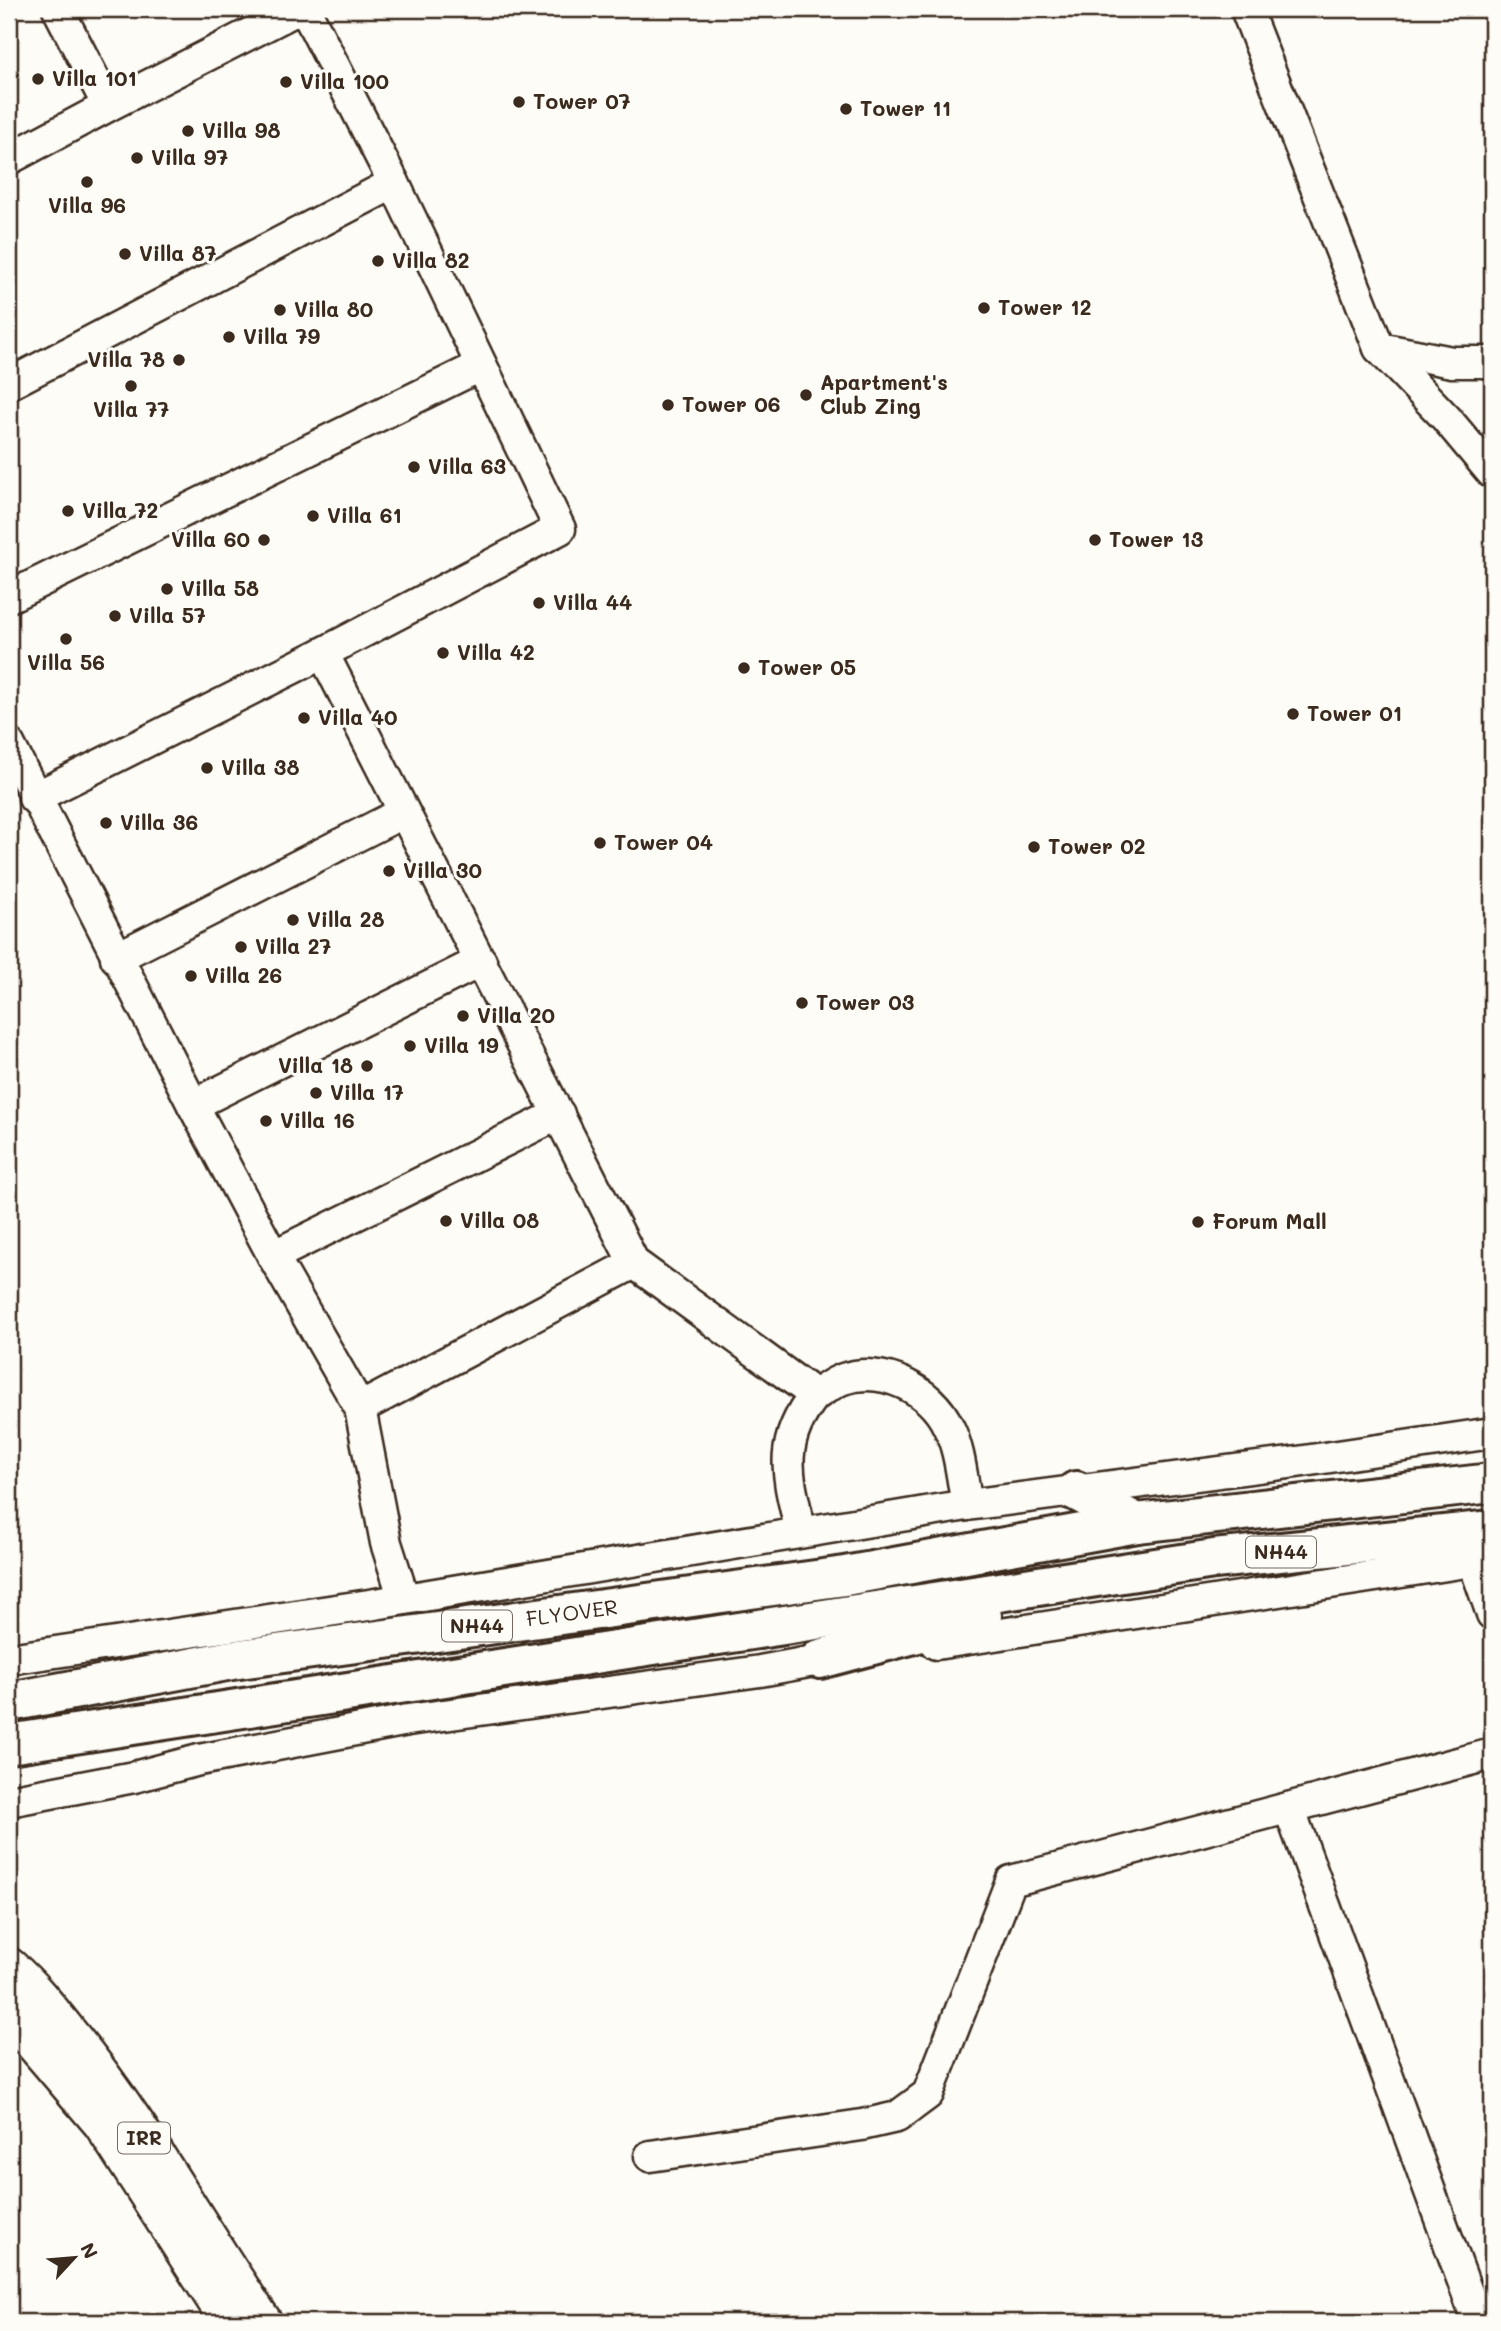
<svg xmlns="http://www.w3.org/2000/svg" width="1501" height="2331" viewBox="0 0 1501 2331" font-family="Mali,sans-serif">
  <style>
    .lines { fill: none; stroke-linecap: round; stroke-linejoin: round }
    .minor-casing { stroke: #3b2a1e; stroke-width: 35 }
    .major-casing { stroke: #3b2a1e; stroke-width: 42 }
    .highway-casing { stroke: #3b2a1e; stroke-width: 44 }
    .minor { stroke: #fdfcf7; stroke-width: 30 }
    .major { stroke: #fdfcf7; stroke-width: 37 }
    .highway { stroke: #fdfcf7; stroke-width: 38 }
    .poi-dot { fill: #3b2a1e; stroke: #fdfcf7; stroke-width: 2.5 }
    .labels { text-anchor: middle; stroke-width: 6; stroke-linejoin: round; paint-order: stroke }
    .shield { fill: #fdfcf7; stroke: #75695f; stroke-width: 2 }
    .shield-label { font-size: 19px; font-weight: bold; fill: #3b2a1e }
    .poi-label { font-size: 21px; font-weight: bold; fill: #3b2a1e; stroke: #fdfcf7; text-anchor: start }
    .street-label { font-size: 21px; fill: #3b2a1e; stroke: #fdfcf7 }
  </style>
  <rect width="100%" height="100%" fill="#fdfcf7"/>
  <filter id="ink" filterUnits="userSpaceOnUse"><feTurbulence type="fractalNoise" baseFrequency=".0143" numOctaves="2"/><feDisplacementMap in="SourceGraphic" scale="14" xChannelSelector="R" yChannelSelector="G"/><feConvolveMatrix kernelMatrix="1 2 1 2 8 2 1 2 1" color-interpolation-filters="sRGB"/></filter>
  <g filter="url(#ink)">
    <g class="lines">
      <g class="minor-casing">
        <g id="minor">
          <path d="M58 9 108 106 298 9"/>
          <path d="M305 9 394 183 560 529 323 653 634 1263 815 1395C776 1444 788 1477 801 1532"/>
          <path d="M1246 9 1379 348 1452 362H1492"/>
          <path d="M9 159 108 106"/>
          <path d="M1379 348 1446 418 1492 473"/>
          <path d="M9 384 394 183"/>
          <path d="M9 597 480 366"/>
          <path d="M9 744 193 1105 273 1256 360 1408 386 1543 404 1599"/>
          <path d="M34 798 323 653"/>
          <path d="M116 958 402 813"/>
          <path d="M193 1105 481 961"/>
          <path d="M273 1256 559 1114"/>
          <path d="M815 1395C824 1390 834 1382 843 1379 883 1365 931 1390 948 1426 960 1449 962 1479 967 1505"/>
          <path d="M360 1408 634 1263"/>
          <path d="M1473 1560 1492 1614"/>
          <path d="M936 1644 1492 1558"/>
          <path d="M9 1659 369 1605 967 1505 1297 1462 1492 1433"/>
          <path d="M9 1801 134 1777 199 1760 408 1720 760 1671 841 1656"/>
          <path d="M1289 1808 1478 2322"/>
          <path d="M650 2156 862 2125 897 2117 928 2094 1011 1881 1492 1754"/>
        </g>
      </g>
      <g class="major-casing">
        <g id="major">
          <path d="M9 1967C32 1987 50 2010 69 2034 143 2124 197 2227 263 2322"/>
          <path d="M9 2014 102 2123 230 2322"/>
        </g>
      </g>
      <g class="highway-casing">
        <g id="highway">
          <path d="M1076 1491 1137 1523"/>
          <path d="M820 1659 982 1616"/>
          <path id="s1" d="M9 1702 232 1660 845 1576 1137 1523 1492 1483"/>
          <path d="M9 1744 1214 1559 1492 1530"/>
        </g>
      </g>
      <use href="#minor" class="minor"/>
      <use href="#major" class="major"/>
      <use href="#highway" class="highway"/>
    </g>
  </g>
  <g class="poi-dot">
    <circle cx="38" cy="79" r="7"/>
    <circle cx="286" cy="82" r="7"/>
    <circle cx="519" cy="102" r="7"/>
    <circle cx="846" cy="109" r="7"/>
    <circle cx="188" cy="131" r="7"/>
    <circle cx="137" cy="158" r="7"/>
    <circle cx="87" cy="182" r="7"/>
    <circle cx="125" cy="254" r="7"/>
    <circle cx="378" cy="261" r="7"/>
    <circle cx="984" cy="308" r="7"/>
    <circle cx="280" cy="310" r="7"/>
    <circle cx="229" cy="337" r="7"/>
    <circle cx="179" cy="360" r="7"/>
    <circle cx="131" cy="386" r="7"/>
    <circle cx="806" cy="395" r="7"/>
    <circle cx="668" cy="405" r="7"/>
    <circle cx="414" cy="467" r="7"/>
    <circle cx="68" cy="511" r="7"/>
    <circle cx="313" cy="516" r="7"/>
    <circle cx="264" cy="540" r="7"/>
    <circle cx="1095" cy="540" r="7"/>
    <circle cx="167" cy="589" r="7"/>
    <circle cx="539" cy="603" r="7"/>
    <circle cx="115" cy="616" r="7"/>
    <circle cx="66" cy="639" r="7"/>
    <circle cx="443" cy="653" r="7"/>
    <circle cx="744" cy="668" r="7"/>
    <circle cx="1293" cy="714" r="7"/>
    <circle cx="304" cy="718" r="7"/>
    <circle cx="207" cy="768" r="7"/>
    <circle cx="106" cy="823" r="7"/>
    <circle cx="600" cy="843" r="7"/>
    <circle cx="1034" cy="847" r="7"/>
    <circle cx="389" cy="871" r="7"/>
    <circle cx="293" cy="920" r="7"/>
    <circle cx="241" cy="947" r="7"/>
    <circle cx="191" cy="976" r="7"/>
    <circle cx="802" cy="1003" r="7"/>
    <circle cx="463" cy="1016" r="7"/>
    <circle cx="410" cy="1046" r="7"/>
    <circle cx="367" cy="1066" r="7"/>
    <circle cx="316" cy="1093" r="7"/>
    <circle cx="266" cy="1121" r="7"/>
    <circle cx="446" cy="1221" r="7"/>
    <circle cx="1198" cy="1222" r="7"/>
  </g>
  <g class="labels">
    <g class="shield">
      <rect x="1246" y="1536.5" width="70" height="31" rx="5"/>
      <rect x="442" y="1610.5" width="70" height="31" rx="5"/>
      <rect x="118" y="2122.5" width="52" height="31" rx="5"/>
    </g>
    <g class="shield-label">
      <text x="1281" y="1559">NH44</text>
      <text x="477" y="1633">NH44</text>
      <text x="144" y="2145">IRR</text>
    </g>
    <g class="poi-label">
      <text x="52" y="86">Villa 101</text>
      <text x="300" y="89">Villa 100</text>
      <text x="533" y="109">Tower 07</text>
      <text x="860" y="116">Tower 11</text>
      <text x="202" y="138">Villa 98</text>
      <text x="151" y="165">Villa 97</text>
      <text x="87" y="213" text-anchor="middle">Villa 96</text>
      <text x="139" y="261">Villa 87</text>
      <text x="392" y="268">Villa 82</text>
      <text x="998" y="315">Tower 12</text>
      <text x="294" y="317">Villa 80</text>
      <text x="243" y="344">Villa 79</text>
      <text x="165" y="367" text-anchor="end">Villa 78</text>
      <text x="820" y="390">Apartment's<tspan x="820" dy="24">Club Zing</tspan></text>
      <text x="682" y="412">Tower 06</text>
      <text x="131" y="417" text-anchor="middle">Villa 77</text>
      <text x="428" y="474">Villa 63</text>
      <text x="82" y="518">Villa 72</text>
      <text x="327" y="523">Villa 61</text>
      <text x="250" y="547" text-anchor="end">Villa 60</text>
      <text x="1109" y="547">Tower 13</text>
      <text x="181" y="596">Villa 58</text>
      <text x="553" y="610">Villa 44</text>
      <text x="129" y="623">Villa 57</text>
      <text x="457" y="660">Villa 42</text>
      <text x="66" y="670" text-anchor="middle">Villa 56</text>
      <text x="758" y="675">Tower 05</text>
      <text x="1307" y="721">Tower 01</text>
      <text x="318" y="725">Villa 40</text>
      <text x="221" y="775">Villa 38</text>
      <text x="120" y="830">Villa 36</text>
      <text x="614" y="850">Tower 04</text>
      <text x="1048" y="854">Tower 02</text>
      <text x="403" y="878">Villa 30</text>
      <text x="307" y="927">Villa 28</text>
      <text x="255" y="954">Villa 27</text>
      <text x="205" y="983">Villa 26</text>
      <text x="816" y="1010">Tower 03</text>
      <text x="477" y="1023">Villa 20</text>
      <text x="424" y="1053">Villa 19</text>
      <text x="353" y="1073" text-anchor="end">Villa 18</text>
      <text x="330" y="1100">Villa 17</text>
      <text x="280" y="1128">Villa 16</text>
      <text x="460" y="1228">Villa 08</text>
      <text x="1212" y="1229">Forum Mall</text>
    </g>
    <g class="street-label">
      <text dy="7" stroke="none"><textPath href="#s1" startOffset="570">FLYOVER</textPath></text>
    </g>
  </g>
  <rect width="1501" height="2331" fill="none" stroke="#fdfcf7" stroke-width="35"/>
  <rect x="18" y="18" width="1466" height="2296" fill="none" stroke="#3b2a1e" stroke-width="2.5" filter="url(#ink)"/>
  <g transform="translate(74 2258) rotate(64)" stroke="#fdfcf7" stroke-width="5" paint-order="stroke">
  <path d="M0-5L12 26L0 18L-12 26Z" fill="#3b2a1e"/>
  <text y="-10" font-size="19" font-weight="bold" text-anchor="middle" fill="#3b2a1e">N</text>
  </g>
</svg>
